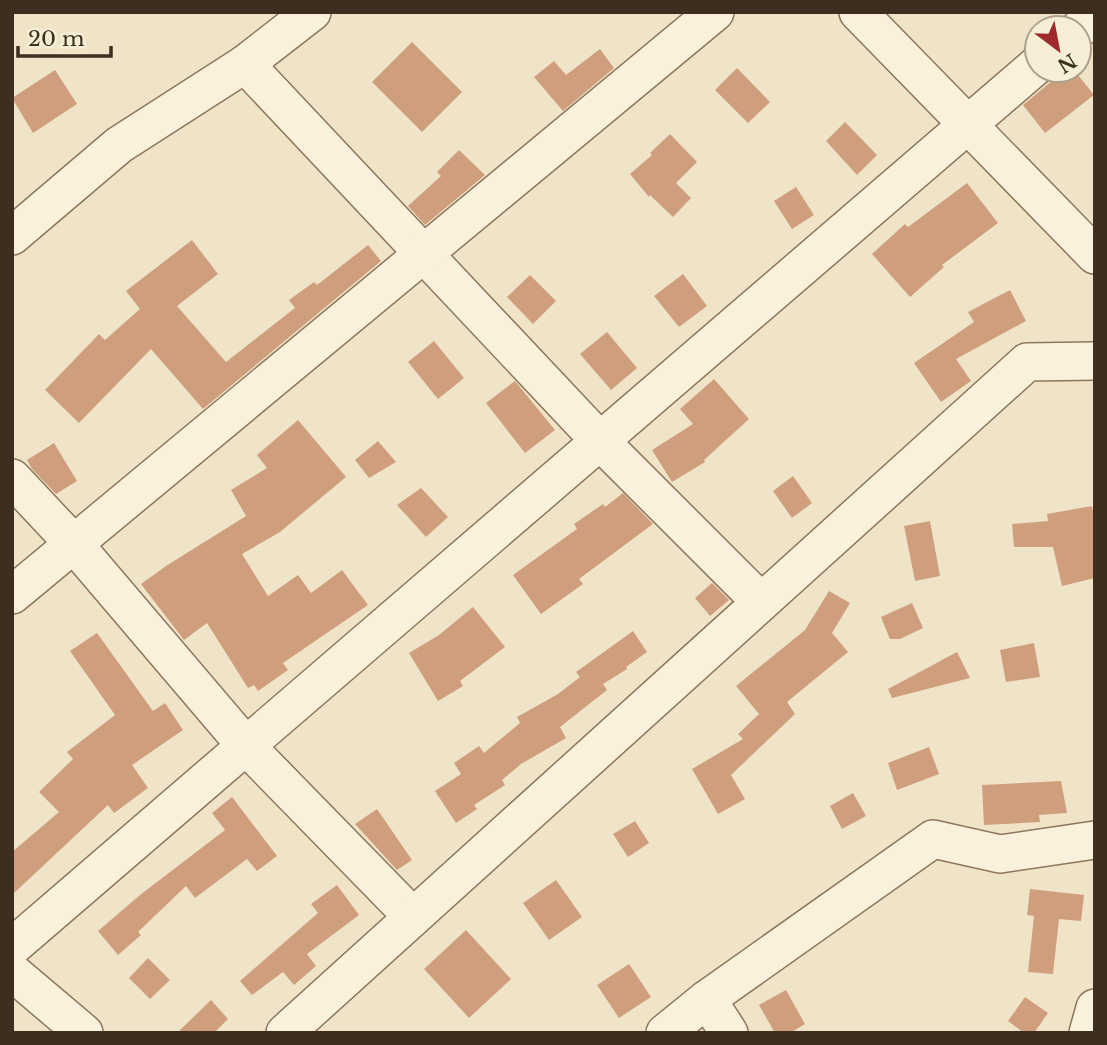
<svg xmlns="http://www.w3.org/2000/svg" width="1107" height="1045" viewBox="0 0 1107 1045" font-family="'Libre Baskerville',serif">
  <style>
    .building { fill: #cf9f7d }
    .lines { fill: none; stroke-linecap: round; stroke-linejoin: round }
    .minor-casing { stroke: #8d765c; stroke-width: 40 }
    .minor { stroke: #faf1dc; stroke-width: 37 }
  </style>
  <rect width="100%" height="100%" fill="#f0e4c8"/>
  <g class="building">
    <path d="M412 42 462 92 422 132 372 82Z"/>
    <path d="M600 49 614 68 563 111 534 77 554 61 566 75Z"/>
    <path d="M737 68 770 102 748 123 715 90Z"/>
    <path d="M55 70 77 104 33 133 12 98Z"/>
    <path d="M1065 70H1074L1094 95 1045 133 1023 105Z"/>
    <path d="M845 122 877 155 857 175 826 141Z"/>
    <path d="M670 134 697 162 676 183 691 198 673 217 650 195 649 197 630 174 652 155 650 153Z"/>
    <path d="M459 150 485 175 425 225 408 206 441 176 437 172Z"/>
    <path d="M967 183 998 223 942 265 944 267 910 297 872 254 905 224 908 227Z"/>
    <path d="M796 187 814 215 792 229 774 201Z"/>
    <path d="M192 240 218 274 177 306 226 362 295 308 289 300 314 282 317 285 368 245 381 261 203 409 151 349 79 423 45 390 99 334 105 340 140 309 126 291Z"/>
    <path d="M683 274 707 306 679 327 654 296Z"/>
    <path d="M530 275 556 301 533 324 507 297Z"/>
    <path d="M1010 290 1026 321 956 359 971 381 941 402 914 363 974 322 968 312Z"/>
    <path d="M607 332 637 368 611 390 580 354Z"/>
    <path d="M434 341 464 378 438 399 408 362Z"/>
    <path d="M714 379 749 419 704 460 705 462 672 482 652 450 693 424 680 409Z"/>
    <path d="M515 381 555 430 525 453 486 403Z"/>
    <path d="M298 420 346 477 280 532 242 554 268 596 298 575 311 593 342 570 368 605 283 663 288 670 258 691 254 685 248 688 207 623 184 640 141 584 166 566 246 516 231 490 267 468 257 455Z"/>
    <path d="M378 441 396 462 369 478 355 460Z"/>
    <path d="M54 443 77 481 56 494 32 469 27 460Z"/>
    <path d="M793 476 812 503 792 518 773 491Z"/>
    <path d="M421 488 448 517 426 537 397 505Z"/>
    <path d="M623 493 653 524 579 579 583 584 541 614 513 575 577 529 574 524 603 504 605 507Z"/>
    <path d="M1092 506 1095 523V578L1062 586 1053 547H1014L1012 524 1048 521 1047 514Z"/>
    <path d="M930 521 940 576 915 581 904 526Z"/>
    <path d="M712 583 729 600 710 616 695 598Z"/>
    <path d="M829 591 850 603 832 633 848 652 787 702 795 714 731 775 745 799 718 814 692 769 743 739 738 734 759 714 736 686 805 630Z"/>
    <path d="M912 603 923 628 900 639H890L881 617Z"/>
    <path d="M473 607 505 647 460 681 463 686 438 701 409 653 439 635Z"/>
    <path d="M633 631 647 652 626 667 627 669 603 684 607 690 560 727 566 738 521 764 502 780 505 785 474 805 477 809 456 823 435 791 461 774 454 763 479 746 484 753 520 723 517 717 558 694 580 677 576 672Z"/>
    <path d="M97 633 153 711 165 703 183 730 132 765 148 788 114 813 108 805 12 895V852L59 812 39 792 73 759 67 752 115 715 70 651Z"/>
    <path d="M1034 643 1040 677 1006 682 1000 650Z"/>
    <path d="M957 652 970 678 892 698 888 689Z"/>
    <path d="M929 747 939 774 897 790 888 763Z"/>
    <path d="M1061 781 1067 813 1039 815 1040 822 984 825 982 785Z"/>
    <path d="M853 793 866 816 842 829 830 806Z"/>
    <path d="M232 797 277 856 257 871 247 859 195 898 186 886 138 932 141 935 118 955 98 931 140 895 225 830 212 813Z"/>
    <path d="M377 809 412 860 397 870 355 824Z"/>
    <path d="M635 821 649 843 628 857 613 834Z"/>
    <path d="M556 880 582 917 549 940 523 903Z"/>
    <path d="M337 885 359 915 307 954 316 966 294 985 283 972 252 995 240 981 318 913 311 904Z"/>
    <path d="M1030 889 1084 895 1081 921 1059 919 1053 974 1028 972 1034 916 1027 915Z"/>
    <path d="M466 930 511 979 469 1018 424 969Z"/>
    <path d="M148 958 170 980 150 999 129 978Z"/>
    <path d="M629 964 651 997 619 1018 597 985Z"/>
    <path d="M786 990 805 1024 790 1033H775L759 1005Z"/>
    <path d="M1025 997 1048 1013 1034 1033H1024L1008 1021Z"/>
    <path d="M211 1000 228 1019 214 1033H177Z"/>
  </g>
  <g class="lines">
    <g class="minor-casing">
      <g id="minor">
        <path d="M858 12 1095 255"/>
        <path d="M1079 29 1095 15"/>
        <path d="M245 64 600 441 761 602"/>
        <path d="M12 236 119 145 245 64 312 12"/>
        <path d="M12 478 74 544 246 746 413 917"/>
        <path d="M12 595 715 12"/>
        <path d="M12 947 1037 65"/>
        <path d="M12 972 84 1033"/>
        <path d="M707 999 729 1033"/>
        <path d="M285 1033 1027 362 1095 361"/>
        <path d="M665 1033 707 999 933 839 1000 854 1095 840"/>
        <path d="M1088 1033 1095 1008"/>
      </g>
    </g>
    <use href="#minor" class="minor"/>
  </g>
  <rect width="1107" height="1045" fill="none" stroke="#3d2e20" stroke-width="28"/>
  <g transform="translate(1058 49) rotate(148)"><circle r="33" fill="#f7eed8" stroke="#ada18e" stroke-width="2"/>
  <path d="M0-5L12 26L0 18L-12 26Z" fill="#9e2a2b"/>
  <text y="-10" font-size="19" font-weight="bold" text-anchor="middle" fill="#3d2e20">N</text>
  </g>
  <path d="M18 46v10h93v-10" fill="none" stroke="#3d2e20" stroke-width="3.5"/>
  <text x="28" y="46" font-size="21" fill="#3d2e20" stroke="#f7eed8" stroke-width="5" paint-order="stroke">20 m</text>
</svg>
